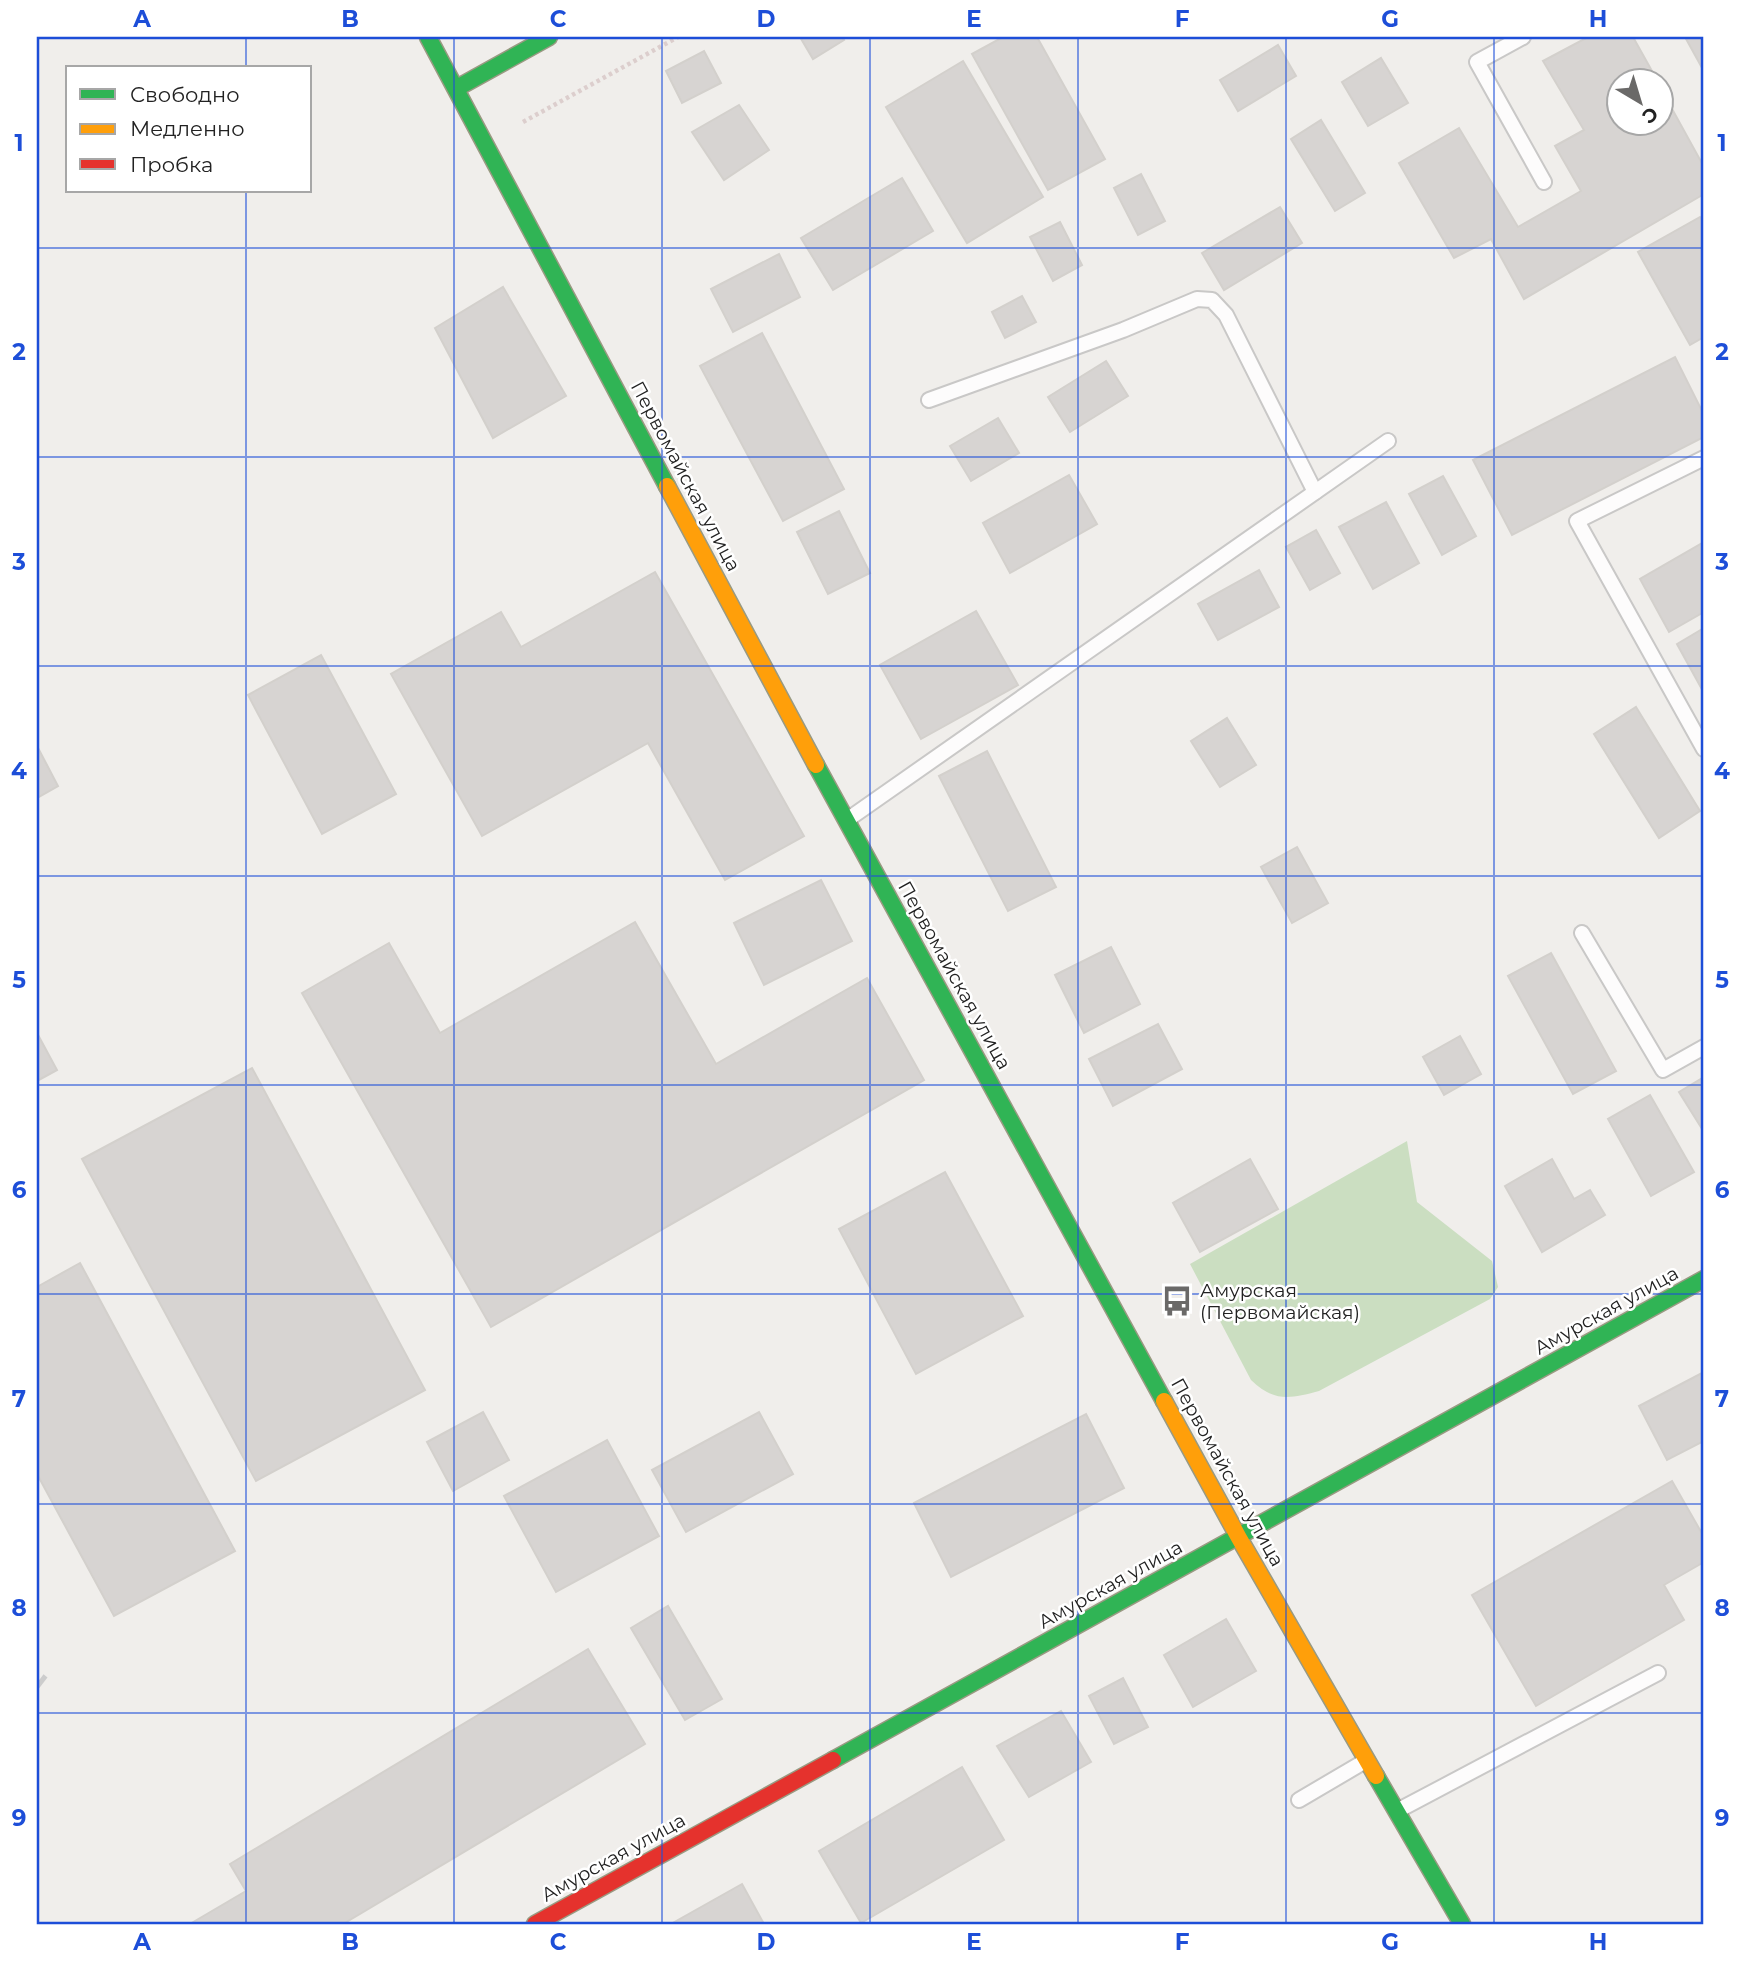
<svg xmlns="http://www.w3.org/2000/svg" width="1741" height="1961" viewBox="0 0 1741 1961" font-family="Montserrat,sans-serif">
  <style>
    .forest { fill: #cbdec1 }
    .building { fill: #d7d4d2; stroke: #d3d0cc; stroke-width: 2 }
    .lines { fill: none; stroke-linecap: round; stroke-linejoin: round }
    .lane-casing { stroke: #c9c8c7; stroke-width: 18 }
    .fast-casing { stroke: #999a82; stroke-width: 19 }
    .slow-casing { stroke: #999a82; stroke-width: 19 }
    .jam-casing { stroke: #999a82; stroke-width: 19 }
    .path { stroke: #dccecd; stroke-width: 4.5; stroke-dasharray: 3.5 3.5; stroke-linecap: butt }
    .lane { stroke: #fdfcfc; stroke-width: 14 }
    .fast { stroke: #30b455; stroke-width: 16 }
    .slow { stroke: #ff9f0a; stroke-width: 16 }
    .jam { stroke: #e5322d; stroke-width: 16 }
    .rail { stroke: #ccc; stroke-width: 5; stroke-dasharray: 14 14; stroke-linecap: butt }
    .grid { fill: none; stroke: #1d4ed8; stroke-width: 2; stroke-opacity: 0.55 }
    .labels { text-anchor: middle; stroke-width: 5; stroke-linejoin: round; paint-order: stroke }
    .street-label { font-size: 19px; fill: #222; stroke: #fff }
    .poi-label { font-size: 19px; fill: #222; stroke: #fff; text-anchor: start }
    .neatline { fill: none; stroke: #1d4ed8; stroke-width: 2.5 }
    .grid-label { font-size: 23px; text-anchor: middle; font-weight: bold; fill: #1d4ed8 }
  </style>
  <rect width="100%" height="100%" fill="#f0eeeb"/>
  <path class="forest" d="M1407 1141 1417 1202 1492 1261 1498 1287 1490 1299 1319 1391C1289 1399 1274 1402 1251 1380L1190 1264Z"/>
  <g class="building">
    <path d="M800 37H842L844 40 813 59Z"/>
    <path d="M1003 37H1037L1105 159 1048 190 972 54Z"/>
    <path d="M1588 37H1633L1657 80H1618V122H1660V87L1704 167V194L1524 299 1491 239 1454 258 1399 163 1459 128 1518 227 1581 191 1555 146 1584 130 1543 61Z"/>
    <path d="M1685 37H1704V72L1701 66Z"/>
    <path d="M1278 45 1296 76 1238 111 1220 80Z"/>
    <path d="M704 51 721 83 682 103 666 71Z"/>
    <path d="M1381 58 1408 103 1368 126 1342 82Z"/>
    <path d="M963 61 1043 197 967 243 886 107Z"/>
    <path d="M739 105 769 150 724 180 692 132Z"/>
    <path d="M1321 120 1365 193 1335 211 1291 139Z"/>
    <path d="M1141 174 1165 221 1138 235 1114 188Z"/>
    <path d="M902 178 933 231 833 290 801 238Z"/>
    <path d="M1280 207 1302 243 1224 290 1202 253Z"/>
    <path d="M1700 217 1704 223V337L1690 345 1638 252Z"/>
    <path d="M1060 222 1082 265 1053 281 1030 237Z"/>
    <path d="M779 254 800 297 733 332 711 289Z"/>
    <path d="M503 287 566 396 493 438 435 328Z"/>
    <path d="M1022 296 1036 322 1005 338 992 312Z"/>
    <path d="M762 333 844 489 783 521 700 366Z"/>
    <path d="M1675 357 1704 415V437L1512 535 1473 460Z"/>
    <path d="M1106 361 1128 396 1070 432 1048 397Z"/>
    <path d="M998 418 1019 453 971 481 950 446Z"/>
    <path d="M1069 475 1097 524 1010 573 983 523Z"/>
    <path d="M1443 476 1476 536 1442 555 1409 494Z"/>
    <path d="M1386 502 1419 563 1373 589 1339 527Z"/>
    <path d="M839 511 870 573 828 594 797 532Z"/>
    <path d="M1316 530 1340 573 1310 590 1286 547Z"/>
    <path d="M1704 542V612L1669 632 1640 579Z"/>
    <path d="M1259 570 1279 607 1218 640 1198 604Z"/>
    <path d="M655 572 804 836 725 880 648 743 482 836 391 674 501 612 521 647Z"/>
    <path d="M976 611 1018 685 921 739 880 665Z"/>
    <path d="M1704 628V693L1677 644Z"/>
    <path d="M321 655 396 794 322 834 248 695Z"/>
    <path d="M1636 707 1700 811 1659 838 1594 734Z"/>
    <path d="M1227 718 1256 765 1220 787 1191 741Z"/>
    <path d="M37 746 58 786 37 798Z"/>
    <path d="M987 751 1056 887 1008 911 939 776Z"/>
    <path d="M1297 847 1328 903 1292 923 1261 867Z"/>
    <path d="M821 880 852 941 764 985 734 923Z"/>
    <path d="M635 922 716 1064 867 978 924 1080 491 1327 302 993 389 943 440 1033Z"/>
    <path d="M1111 947 1140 1004 1084 1033 1055 975Z"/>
    <path d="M1551 953 1616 1071 1573 1094 1508 976Z"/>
    <path d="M1158 1024 1182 1069 1113 1106 1089 1059Z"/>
    <path d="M37 1033 57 1070 37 1081Z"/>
    <path d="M1460 1036 1481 1074 1444 1095 1423 1057Z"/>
    <path d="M252 1068 425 1390 256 1481 82 1159Z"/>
    <path d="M1704 1077V1132L1679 1092Z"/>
    <path d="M1650 1095 1694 1172 1651 1196 1608 1119Z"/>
    <path d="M1250 1159 1278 1209 1200 1252 1173 1203Z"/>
    <path d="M1552 1159 1574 1199 1590 1190 1605 1215 1542 1252 1505 1186Z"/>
    <path d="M945 1172 1023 1316 916 1374 839 1229Z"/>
    <path d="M80 1263 235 1551 114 1616 37 1474V1287Z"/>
    <path d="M1704 1372V1441L1667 1460 1639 1406Z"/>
    <path d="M483 1412 509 1460 453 1491 427 1442Z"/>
    <path d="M759 1412 793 1474 686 1532 652 1470Z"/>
    <path d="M1086 1414 1124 1488 951 1577 914 1503Z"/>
    <path d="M607 1440 659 1536 556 1592 504 1496Z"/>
    <path d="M1672 1481 1704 1537V1562L1664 1585 1684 1620 1536 1706 1472 1595Z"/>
    <path d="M668 1606 722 1699 685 1720 631 1628Z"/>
    <path d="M1226 1619 1256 1671 1193 1707 1164 1655Z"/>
    <path d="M588 1649 645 1744 343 1924H190L246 1891 230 1864Z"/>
    <path d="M1123 1678 1148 1727 1114 1744 1089 1696Z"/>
    <path d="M1061 1711 1091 1762 1029 1797 997 1746Z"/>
    <path d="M962 1767 1004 1840 861 1923 819 1851Z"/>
    <path d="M742 1884 764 1924H671Z"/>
  </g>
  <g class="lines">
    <g class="lane-casing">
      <g id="lane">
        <path d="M1523 37 1477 62 1544 182"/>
        <path d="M929 400 1123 330 1197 299 1212 300 1226 315 1315 492"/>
        <path d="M1704 458 1577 521 1704 749"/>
        <path d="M847 820 1388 441"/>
        <path d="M1582 933 1663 1070 1704 1047"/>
        <path d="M1299 1800 1367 1760"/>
        <path d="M1397 1811 1658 1673"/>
      </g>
    </g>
    <g class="fast-casing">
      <g id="fast">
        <path d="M428 37 667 486"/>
        <path d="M457 88 549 37"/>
        <path d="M816 765 1164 1401"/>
        <path d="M833 1760 1704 1279"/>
        <path d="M1376 1776 1462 1924"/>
      </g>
    </g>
    <g class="slow-casing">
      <g id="slow">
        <path d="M667 486 816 765"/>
        <path d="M1164 1401 1239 1538 1376 1776"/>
      </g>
    </g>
    <g class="jam-casing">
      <path id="jam" d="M535 1924 833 1760"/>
    </g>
    <path class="path" d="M523 122 678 37"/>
    <use href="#lane" class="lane"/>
    <use href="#fast" class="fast"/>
    <use href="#slow" class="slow"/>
    <use href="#jam" class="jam"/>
    <path class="rail" d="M37 1687 50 1670"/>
  </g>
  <path class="grid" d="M246 37V68M454 37V1924M662 37V1924M870 37V1924M1078 37V1924M1286 37V1924M1494 37V1924M246 191V1924M37 248H1704M37 457H1704M37 666H1704M37 876H1704M37 1085H1704M37 1294H1704M37 1504H1704M37 1713H1704"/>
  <defs>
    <g id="bus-bare" transform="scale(2.415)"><path d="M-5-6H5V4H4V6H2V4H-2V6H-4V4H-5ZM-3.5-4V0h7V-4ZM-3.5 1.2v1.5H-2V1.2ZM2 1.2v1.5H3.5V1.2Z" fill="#6a6968" stroke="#fff" stroke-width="2.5" paint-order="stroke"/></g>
  </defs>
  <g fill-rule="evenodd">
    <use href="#bus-bare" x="1177" y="1301"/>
  </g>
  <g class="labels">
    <g class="street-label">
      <text transform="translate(686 476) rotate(62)" y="7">Первомайская улица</text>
      <text transform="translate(955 975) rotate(61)" y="7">Первомайская улица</text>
      <text transform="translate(1606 1310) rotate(-29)" y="7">Амурская улица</text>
      <text transform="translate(1228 1472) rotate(61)" y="7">Первомайская улица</text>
      <text transform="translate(1110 1584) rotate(-29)" y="7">Амурская улица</text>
      <text transform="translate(613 1857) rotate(-29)" y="7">Амурская улица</text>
    </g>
    <g class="poi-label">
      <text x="1200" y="1297">Амурская<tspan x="1200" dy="22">(Первомайская)</tspan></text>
    </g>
  </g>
  <rect width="1741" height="1961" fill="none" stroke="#ffffff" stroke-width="77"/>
  <rect x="66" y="66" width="245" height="126" fill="#ffffff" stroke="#a7a7a7" stroke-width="2"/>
  <rect x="80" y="89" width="35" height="10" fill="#30b455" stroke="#a7a7a7" stroke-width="2"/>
  <text x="130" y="102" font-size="21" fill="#222222">Свободно</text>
  <rect x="80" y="124" width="35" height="10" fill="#ff9f0a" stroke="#a7a7a7" stroke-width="2"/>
  <text x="130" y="136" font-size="21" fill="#222222">Медленно</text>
  <rect x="80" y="159" width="35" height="10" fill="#e5322d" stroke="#a7a7a7" stroke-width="2"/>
  <text x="130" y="172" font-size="21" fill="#222222">Пробка</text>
  <g transform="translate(1640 102) rotate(142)"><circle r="33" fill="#ffffff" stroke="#a7a7a7" stroke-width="2"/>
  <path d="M0-5L12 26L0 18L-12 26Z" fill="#6a6968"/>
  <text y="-10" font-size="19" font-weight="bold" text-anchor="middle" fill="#222222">С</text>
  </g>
  <rect x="38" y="38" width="1664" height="1885" class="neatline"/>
  <g class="grid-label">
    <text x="142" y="27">A</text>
    <text x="350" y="27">B</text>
    <text x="558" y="27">C</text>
    <text x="766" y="27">D</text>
    <text x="974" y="27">E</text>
    <text x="1182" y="27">F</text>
    <text x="1390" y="27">G</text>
    <text x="1598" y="27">H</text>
    <text x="19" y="151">1</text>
    <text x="1722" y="151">1</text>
    <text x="19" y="360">2</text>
    <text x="1722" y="360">2</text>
    <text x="19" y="570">3</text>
    <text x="1722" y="570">3</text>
    <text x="19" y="779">4</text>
    <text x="1722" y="779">4</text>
    <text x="19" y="988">5</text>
    <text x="1722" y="988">5</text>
    <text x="19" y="1198">6</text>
    <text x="1722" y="1198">6</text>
    <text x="19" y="1407">7</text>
    <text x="1722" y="1407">7</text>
    <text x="19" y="1616">8</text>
    <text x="1722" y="1616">8</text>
    <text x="19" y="1826">9</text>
    <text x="1722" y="1826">9</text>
    <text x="142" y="1950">A</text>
    <text x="350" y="1950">B</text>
    <text x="558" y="1950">C</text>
    <text x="766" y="1950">D</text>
    <text x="974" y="1950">E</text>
    <text x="1182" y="1950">F</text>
    <text x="1390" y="1950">G</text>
    <text x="1598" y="1950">H</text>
  </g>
</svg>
